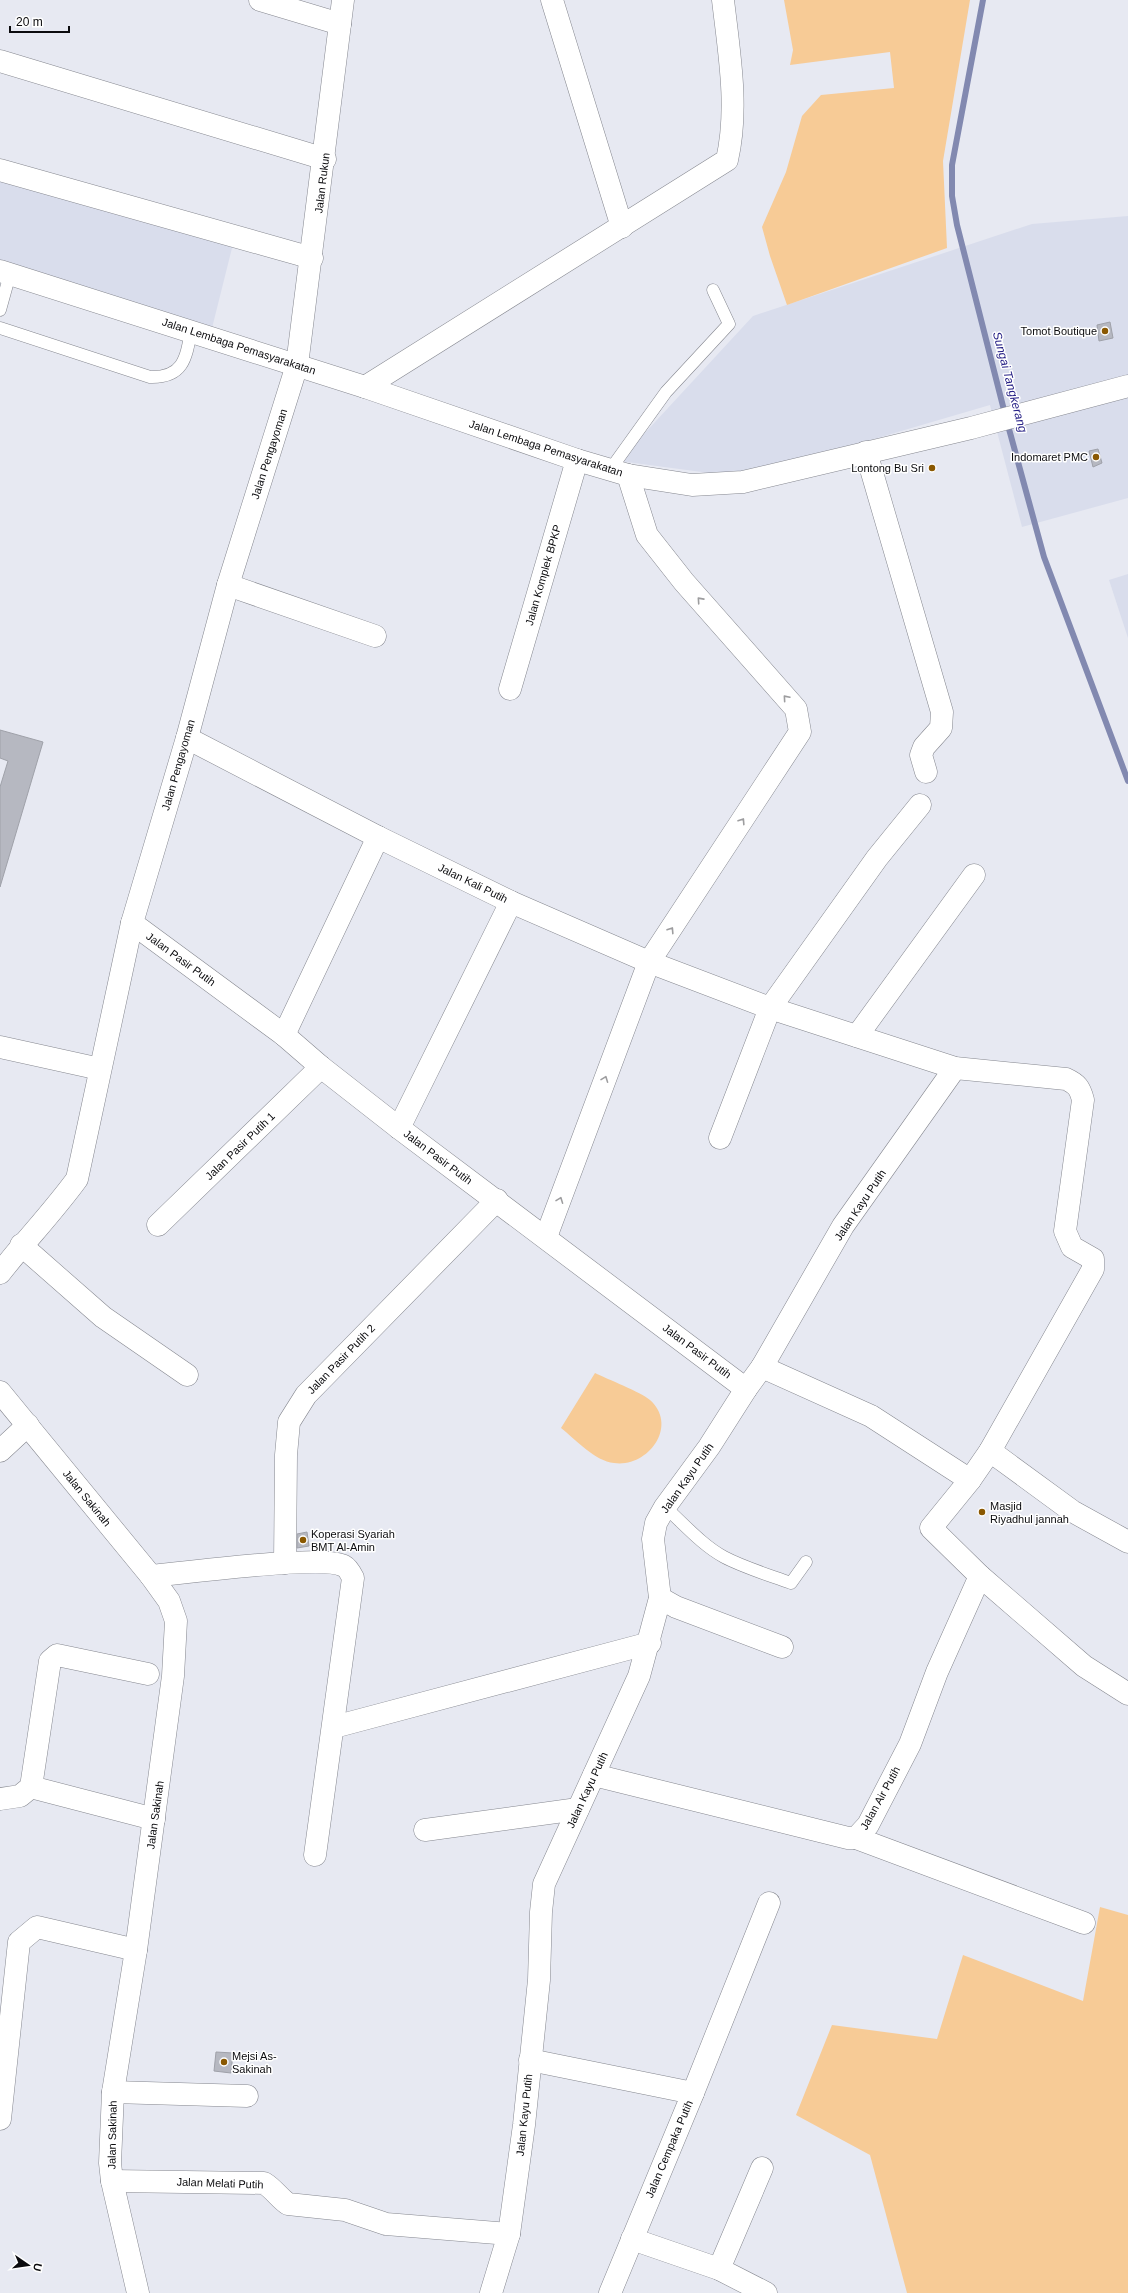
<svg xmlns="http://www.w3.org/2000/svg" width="1128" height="2293" viewBox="0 0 1128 2293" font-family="Arial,sans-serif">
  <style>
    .built { fill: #d9ddec }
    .green { fill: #f7cb96 }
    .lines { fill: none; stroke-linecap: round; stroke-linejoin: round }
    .stream { stroke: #8289b0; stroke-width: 6 }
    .building { fill: #b6b8c1; stroke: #9fa1a9 }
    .service-casing { stroke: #85878f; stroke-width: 13 }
    .minor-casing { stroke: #85878f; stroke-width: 23 }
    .tertiary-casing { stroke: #85878f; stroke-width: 23 }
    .service { stroke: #fff; stroke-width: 12 }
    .minor { stroke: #fff; stroke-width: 22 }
    .tertiary { stroke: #fff; stroke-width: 22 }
    .oneway { stroke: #9d9d9f }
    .poi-dot { fill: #8a5801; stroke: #fff; stroke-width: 1.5 }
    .labels { text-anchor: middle; stroke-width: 3; stroke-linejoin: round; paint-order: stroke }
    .street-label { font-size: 11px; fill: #0b0b0e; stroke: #fff }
    .poi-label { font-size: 11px; fill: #0b0b0e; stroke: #fff; text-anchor: end }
    .water-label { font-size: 12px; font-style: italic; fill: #292387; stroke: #fff }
  </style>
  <rect width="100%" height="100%" fill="#e7e9f2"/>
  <g class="built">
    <path d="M0 174 234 240 212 328 0 261Z"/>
    <path d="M1128 216V498L1022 527 990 405 874 439 732 476 619 461 753 316 1032 224Z"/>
    <path d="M1128 574V638L1109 580Z"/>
  </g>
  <g class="green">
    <path d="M784 0H970L943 161 947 248 787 305 770 256 762 227 786 172 802 116 821 95 894 88 890 52 790 65 793 50Z"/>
    <path d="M595 1373C607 1379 641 1392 650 1400 679 1426 648 1468 614 1463 595 1461 576 1440 561 1428Z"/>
    <path d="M1100 1907 1128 1915V2293H907L870 2155 796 2115 832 2025 937 2039 963 1955 1083 2001Z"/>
  </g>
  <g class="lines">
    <path class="stream" d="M983 0 952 165V196L957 225 1006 418 1044 557 1128 781"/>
  </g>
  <g class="building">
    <path d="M1110 322 1113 338 1099 341 1097 325Z"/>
    <path d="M1098 449 1102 463 1093 467 1089 451Z"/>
    <path d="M0 730 43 742 0 887V787L8 761 0 758Z"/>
    <path d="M307 1532 309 1546 297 1548V1534Z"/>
    <path d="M216 2052 233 2053 231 2073 214 2071Z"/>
  </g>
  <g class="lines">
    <g class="service-casing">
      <g id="service">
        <path d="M0 310 10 274"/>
        <path d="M0 328 150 377C183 378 186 359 191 331"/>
        <path d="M610 470 666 392 729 324 713 290"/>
        <path d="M665 1507C684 1524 702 1545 724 1557 745 1568 769 1575 791 1583L806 1562"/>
      </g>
    </g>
    <g class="minor-casing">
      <g id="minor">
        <path d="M260 0 340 24"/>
        <path d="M552 0 622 227"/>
        <path d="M0 61 325 159"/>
        <path d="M0 170 312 258"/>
        <path d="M297 365 343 0"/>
        <path d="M365 387 727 160C739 108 729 52 723 0"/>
        <path d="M866 452 942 712 941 728 924 747 921 755 926 772"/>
        <path d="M228 585 375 636"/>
        <path d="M510 689 577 460"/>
        <path d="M187 738 378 837 511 902 649 962 770 1008 955 1068 1066 1079C1077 1084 1080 1088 1083 1100L1065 1231 1072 1247 1093 1259V1269L990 1451 970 1480 931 1528 980 1576 1084 1666 1128 1694"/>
        <path d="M284 1035 378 837"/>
        <path d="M857 1036 974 875"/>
        <path d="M0 1047 100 1069"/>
        <path d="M399 1128 511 902"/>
        <path d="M720 1138 770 1008 877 858 920 805"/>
        <path d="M158 1225 321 1067"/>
        <path d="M546 1237 649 962 800 732 796 709 684 582 647 535 628 475"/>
        <path d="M21 1245 103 1317 187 1375"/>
        <path d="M0 1273C25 1241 53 1212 77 1179L132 923"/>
        <path d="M762 1367 871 1416 970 1480"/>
        <path d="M746 1389 762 1367 843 1226 955 1068"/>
        <path d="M0 1392 151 1576 169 1601 176 1621 173 1676 136 1950 113 2092 110 2163 112 2181 138 2293"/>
        <path d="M0 1451 28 1425"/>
        <path d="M990 1451 1072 1511 1128 1542"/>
        <path d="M285 1563 286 1455 289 1422 306 1395 497 1200"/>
        <path d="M151 1576C183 1573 323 1554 344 1566 348 1568 351 1574 353 1578L315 1855"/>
        <path d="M660 1598 676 1607 782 1647"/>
        <path d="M334 1727 650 1643"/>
        <path d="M594 1775 848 1838H856L868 1825 910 1744 937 1672 980 1576"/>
        <path d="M31 1787 154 1819"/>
        <path d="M0 1799 20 1796 31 1787 50 1661 57 1655 148 1674"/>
        <path d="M425 1830 578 1809"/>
        <path d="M856 1838 1084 1923"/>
        <path d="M530 2060 693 2093 610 2293"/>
        <path d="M113 2092 247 2096"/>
        <path d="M693 2093 769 1903"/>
        <path d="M0 2119 19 1942 37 1927 136 1950"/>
        <path d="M112 2181 264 2183C274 2189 279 2198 288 2204L345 2210 386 2224 509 2234"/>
        <path d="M632 2239 719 2269 766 2293"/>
        <path d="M719 2269 762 2168"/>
      </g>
    </g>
    <g class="tertiary-casing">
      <g id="tertiary">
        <path d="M0 271 365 387 577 460 628 475 692 485 743 482 971 428 1128 386"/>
        <path d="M297 365 228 585 187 738 132 923 284 1035 321 1067 399 1128 746 1389 709 1447 665 1507 656 1523 653 1539 660 1598 639 1676 544 1884 541 1912 539 1980 524 2125 509 2234 491 2293"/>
      </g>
    </g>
    <use href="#service" class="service"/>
    <use href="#minor" class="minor"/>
    <use href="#tertiary" class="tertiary"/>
  </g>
  <defs><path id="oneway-chevron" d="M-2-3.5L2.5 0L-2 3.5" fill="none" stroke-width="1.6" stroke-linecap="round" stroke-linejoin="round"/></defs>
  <g class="oneway">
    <use href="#oneway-chevron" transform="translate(700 600) rotate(-132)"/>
    <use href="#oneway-chevron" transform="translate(786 698) rotate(-131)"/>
    <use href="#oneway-chevron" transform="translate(742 821) rotate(-57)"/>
    <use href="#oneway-chevron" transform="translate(671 930) rotate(-57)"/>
    <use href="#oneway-chevron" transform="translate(605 1079) rotate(-69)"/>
    <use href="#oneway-chevron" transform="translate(560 1200) rotate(-69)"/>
  </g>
  <g class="poi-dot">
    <circle cx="1105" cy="331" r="4"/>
    <circle cx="1096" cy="457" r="4"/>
    <circle cx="932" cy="468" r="4"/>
    <circle cx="982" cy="1512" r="4"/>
    <circle cx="303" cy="1540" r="4"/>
    <circle cx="224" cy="2062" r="4"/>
  </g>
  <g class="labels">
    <g class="street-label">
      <text transform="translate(322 183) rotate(-83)" y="4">Jalan Rukun</text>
      <text transform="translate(239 346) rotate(18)" y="4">Jalan Lembaga Pemasyarakatan</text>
      <text transform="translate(546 448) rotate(18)" y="4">Jalan Lembaga Pemasyarakatan</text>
      <text transform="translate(269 454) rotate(-72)" y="4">Jalan Pengayoman</text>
      <text transform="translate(543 575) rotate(-74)" y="4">Jalan Komplek BPKP</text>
      <text transform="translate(178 765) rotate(-74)" y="4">Jalan Pengayoman</text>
      <text transform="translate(473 883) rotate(26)" y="4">Jalan Kali Putih</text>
      <text transform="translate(181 959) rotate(36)" y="4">Jalan Pasir Putih</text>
      <text transform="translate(240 1146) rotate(-44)" y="4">Jalan Pasir Putih 1</text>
      <text transform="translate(438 1157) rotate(37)" y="4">Jalan Pasir Putih</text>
      <text transform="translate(860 1205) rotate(-56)" y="4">Jalan Kayu Putih</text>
      <text transform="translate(697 1351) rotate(37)" y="4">Jalan Pasir Putih</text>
      <text transform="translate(341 1359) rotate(-46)" y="4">Jalan Pasir Putih 2</text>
      <text transform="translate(687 1478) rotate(-55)" y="4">Jalan Kayu Putih</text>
      <text transform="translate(87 1498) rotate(51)" y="4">Jalan Sakinah</text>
      <text transform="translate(587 1790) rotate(-65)" y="4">Jalan Kayu Putih</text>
      <text transform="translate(880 1798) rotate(-61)" y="4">Jalan Air Putih</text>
      <text transform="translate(155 1815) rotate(-82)" y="4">Jalan Sakinah</text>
      <text transform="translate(524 2115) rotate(-84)" y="4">Jalan Kayu Putih</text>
      <text transform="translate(112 2135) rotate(-89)" y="4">Jalan Sakinah</text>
      <text transform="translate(669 2149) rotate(-67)" y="4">Jalan Cempaka Putih</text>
      <text transform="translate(220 2183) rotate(2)" y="4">Jalan Melati Putih</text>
    </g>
    <g class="poi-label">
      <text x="1097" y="335">Tomot Boutique</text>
      <text x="1088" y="461">Indomaret PMC</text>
      <text x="924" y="472">Lontong Bu Sri</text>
      <text x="990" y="1510" text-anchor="start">Masjid<tspan x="990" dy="13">Riyadhul jannah</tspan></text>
      <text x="311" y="1538" text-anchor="start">Koperasi Syariah<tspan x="311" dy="13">BMT Al-Amin</tspan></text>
      <text x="232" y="2060" text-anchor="start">Mejsi As-<tspan x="232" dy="13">Sakinah</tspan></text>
    </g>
    <g class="water-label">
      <text transform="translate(1010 382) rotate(75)" y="4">Sungai Tangkerang</text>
    </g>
  </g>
  <g transform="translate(28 2265) rotate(103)" stroke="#ffffff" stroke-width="3" paint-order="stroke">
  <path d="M0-3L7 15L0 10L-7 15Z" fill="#0b0b0e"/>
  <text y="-6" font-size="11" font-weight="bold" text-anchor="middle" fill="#0b0b0e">U</text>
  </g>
  <path d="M10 26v6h59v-6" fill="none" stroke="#0b0b0e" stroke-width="2"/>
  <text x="16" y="26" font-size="12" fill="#0b0b0e" stroke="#ffffff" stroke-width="3" paint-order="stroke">20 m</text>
</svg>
